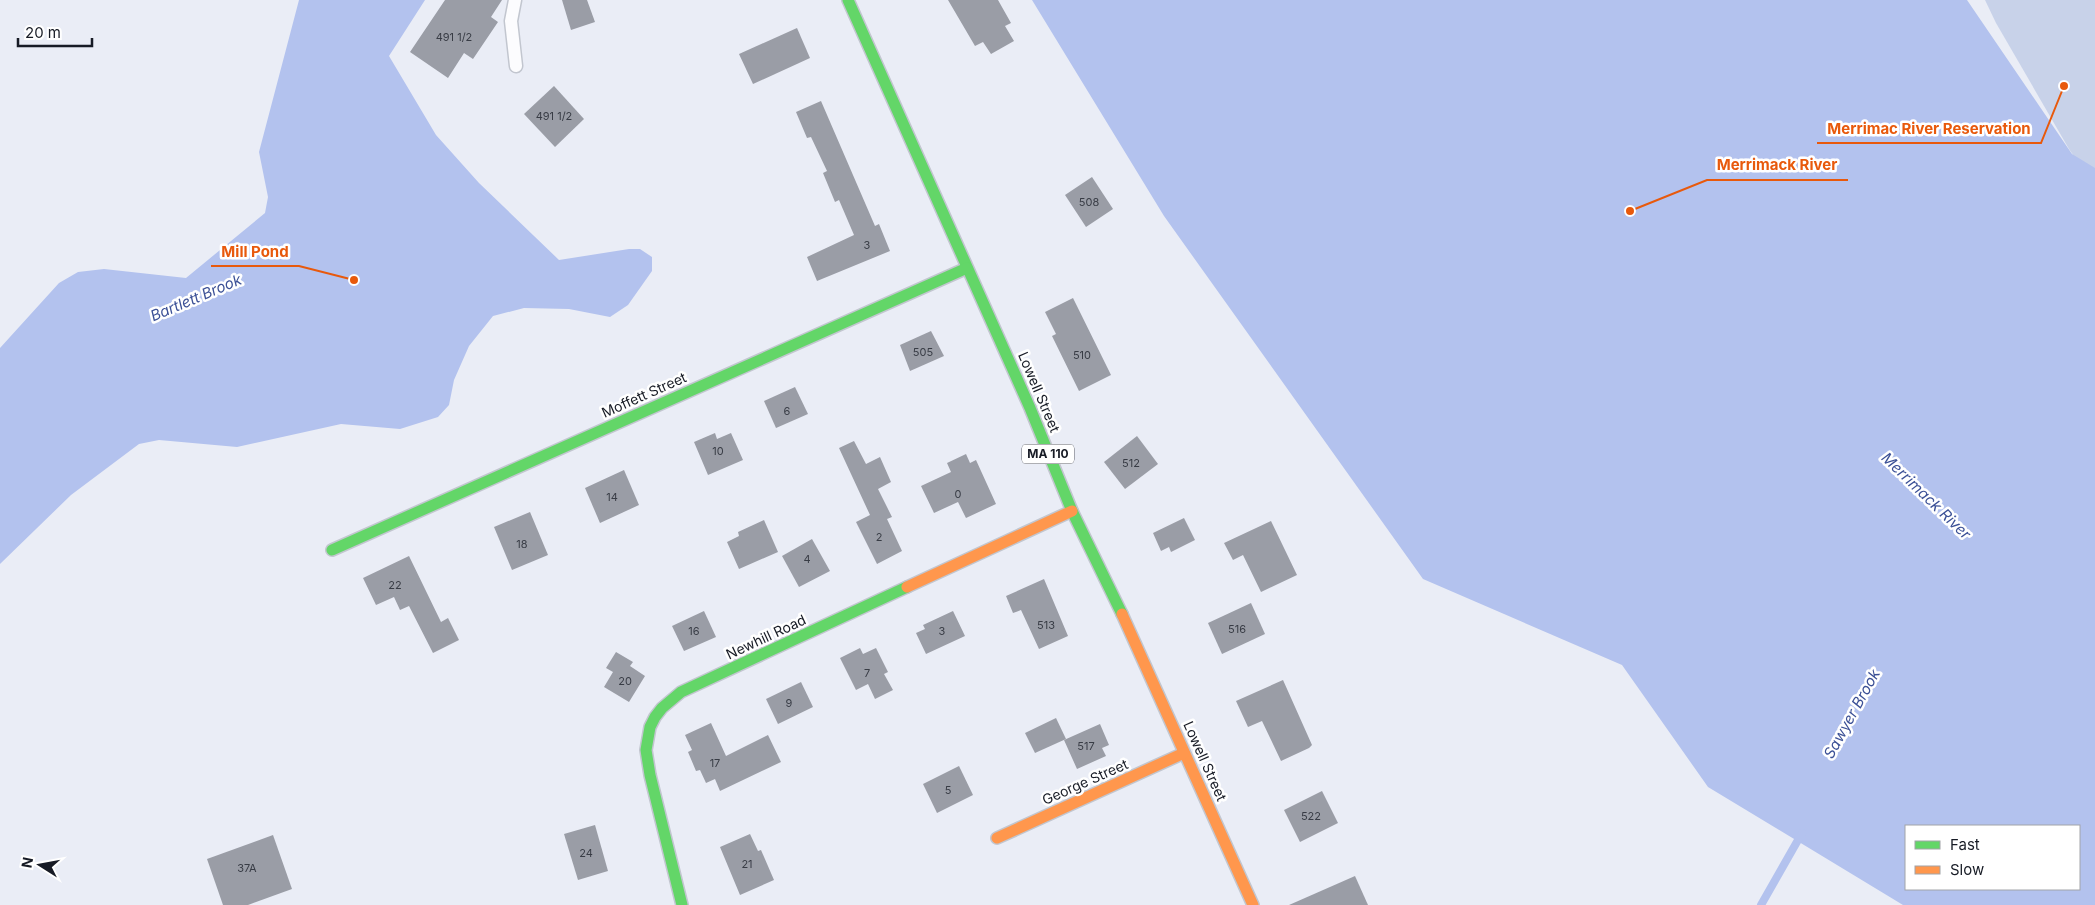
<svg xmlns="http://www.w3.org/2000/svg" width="2095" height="905" viewBox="0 0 2095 905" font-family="Inter,sans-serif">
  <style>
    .green { fill: #c8d2e9 }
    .water { fill: #b3c2ee; fill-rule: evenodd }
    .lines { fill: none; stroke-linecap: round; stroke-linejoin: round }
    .stream { stroke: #b3c2ee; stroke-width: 8 }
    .building { fill: #9a9da6 }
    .lane-casing { stroke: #c2c6cf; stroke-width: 15 }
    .fast-casing { stroke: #c2c6cf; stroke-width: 14 }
    .slow-casing { stroke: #c2c6cf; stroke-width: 14 }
    .lane { stroke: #fcfcfe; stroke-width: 12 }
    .fast { stroke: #63d668; stroke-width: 11 }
    .slow { stroke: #ff974d; stroke-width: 11 }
    .labels { text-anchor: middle; stroke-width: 5; stroke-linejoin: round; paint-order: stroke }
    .number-label { font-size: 11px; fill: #383c45 }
    .shield { fill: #fff; stroke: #5d5f66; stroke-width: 1 }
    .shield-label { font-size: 12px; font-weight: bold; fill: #171b25 }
    .street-label { font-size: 14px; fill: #171b25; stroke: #fff }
    .water-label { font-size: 15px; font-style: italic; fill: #3b5096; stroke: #fff }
    .leader { fill: none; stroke: #e8590c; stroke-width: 2 }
    .callout-dot { fill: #e8590c; stroke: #fff; stroke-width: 2 }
    .callout-label { font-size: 15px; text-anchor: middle; font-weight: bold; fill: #e8590c; stroke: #fff; stroke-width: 5; stroke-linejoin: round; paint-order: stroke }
  </style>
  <rect width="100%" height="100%" fill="#eaedf6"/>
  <path class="green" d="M1985 0H2095V187L2069 149 1996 23Z"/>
  <g class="water">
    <path d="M299 0H425L389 56 436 135 479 183 559 260 629 249H640L652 257V271L628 305 610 317 569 309 524 308 493 316 469 346 454 380 449 405 438 417 400 429 341 424 237 447 159 440 139 444 71 495 0 564V348L59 283 78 272 104 269 186 278 265 213 268 197 259 152Z"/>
    <path d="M1032 0H1967L2072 154 2095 168V905H1903L1708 787 1622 665 1423 579 1164 216ZM2079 826V889H1906V826Z"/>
  </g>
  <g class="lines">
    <path class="stream" d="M1761 905 1802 833"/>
  </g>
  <g class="building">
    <path d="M445 0H502L491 17 498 22 473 59 464 53 448 78 410 52Z"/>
    <path d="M562 0H587L595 22 571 30Z"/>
    <path d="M948 0H998L1011 23 1005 26 1014 41 991 54 983 42 975 46Z"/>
    <path d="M797 28 810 58 753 84 739 54Z"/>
    <path d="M554 86 584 119 555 147 524 114Z"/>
    <path d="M821 101 875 226 879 224 890 251 817 281 807 257 854 235 839 200 835 202 823 173 827 171 811 137 807 138 796 112Z"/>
    <path d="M1092 177 1113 209 1086 227 1065 195Z"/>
    <path d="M1073 298 1111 375 1079 391 1052 336 1056 334 1045 312Z"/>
    <path d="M931 331 944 356 910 371 900 345Z"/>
    <path d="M795 387 808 414 776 428 764 401Z"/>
    <path d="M715 433 717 439 731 433 743 460 708 475 694 442Z"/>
    <path d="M1137 436 1158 464 1125 489 1104 462Z"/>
    <path d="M854 441 866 464 880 457 891 482 878 489 892 517 887 519 902 551 877 564 856 522 870 515 839 448Z"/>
    <path d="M966 454 970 463 976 460 996 504 966 518 958 502 934 513 921 486 951 472 947 463Z"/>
    <path d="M624 470 639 505 600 523 585 488Z"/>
    <path d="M530 512 548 555 512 570 494 527Z"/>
    <path d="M1184 518 1195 540 1171 552 1169 547 1161 551 1153 533Z"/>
    <path d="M764 520 778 552 739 569 727 542 739 536 738 532Z"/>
    <path d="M1271 521 1297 575 1261 592 1243 555 1233 560 1224 543Z"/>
    <path d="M812 539 830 571 799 587 782 556Z"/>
    <path d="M409 556 441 622 448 618 459 640 433 653 409 606 400 610 394 597 376 605 363 578Z"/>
    <path d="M1044 579 1068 636 1039 649 1021 610 1013 613 1006 596Z"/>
    <path d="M1251 603 1265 634 1222 654 1208 623Z"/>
    <path d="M704 611 716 637 684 651 672 626Z"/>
    <path d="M953 611 965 636 926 654 916 633 925 629 923 625Z"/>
    <path d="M860 648 863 654 876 648 888 672 884 674 893 690 875 699 868 684 856 690 840 658Z"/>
    <path d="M616 652 633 662 630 666 645 676 629 702 604 687 613 672 606 668Z"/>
    <path d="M1283 680 1312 745 1309 748 1281 761 1262 721 1248 727 1236 701Z"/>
    <path d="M801 682 813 707 778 724 766 699Z"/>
    <path d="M1056 718 1066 739 1035 753 1025 733Z"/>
    <path d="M711 723 726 756 768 735 781 762 720 791 715 779 706 783 700 770 696 771 688 752 692 750 685 735Z"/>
    <path d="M1100 724 1109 745 1102 748 1106 756 1077 769 1064 740Z"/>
    <path d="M959 766 973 795 937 813 923 784Z"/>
    <path d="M1322 791 1338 823 1300 842 1284 810Z"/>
    <path d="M595 825 608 871 578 880 564 834Z"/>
    <path d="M750 834 758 851 761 850 774 880 740 895 720 847Z"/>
    <path d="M273 835 292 889 248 905H223L207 859Z"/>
    <path d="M1355 876 1368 905H1289Z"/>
  </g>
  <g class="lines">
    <g class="lane-casing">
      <path id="lane" d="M515 0 511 21 516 66"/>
    </g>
    <g class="fast-casing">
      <g id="fast">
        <path d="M848 0 1030 408 1072 511 1122 614"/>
        <path d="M332 550 967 268"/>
        <path d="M682 905 650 775 646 750 650 727 655 717 662 708 681 692 907 587"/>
      </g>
    </g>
    <g class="slow-casing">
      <g id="slow">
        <path d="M907 587 1072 511"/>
        <path d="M1122 614 1253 905"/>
        <path d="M997 838 1184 753"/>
      </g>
    </g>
    <use href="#lane" class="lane"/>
    <use href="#fast" class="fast"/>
    <use href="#slow" class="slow"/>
  </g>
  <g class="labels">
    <g class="number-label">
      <text x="454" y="41">491 1/2</text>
      <text x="554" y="120">491 1/2</text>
      <text x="1089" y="206">508</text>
      <text x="867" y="249">3</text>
      <text x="923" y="356">505</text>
      <text x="1082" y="359">510</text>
      <text x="787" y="415">6</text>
      <text x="718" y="455">10</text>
      <text x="1131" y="467">512</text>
      <text x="958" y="498">0</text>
      <text x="612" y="501">14</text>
      <text x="879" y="541">2</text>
      <text x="522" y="548">18</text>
      <text x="807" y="563">4</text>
      <text x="395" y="589">22</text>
      <text x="1046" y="629">513</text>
      <text x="1237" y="633">516</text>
      <text x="694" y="635">16</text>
      <text x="942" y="635">3</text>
      <text x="867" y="677">7</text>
      <text x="625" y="685">20</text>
      <text x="789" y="707">9</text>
      <text x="1086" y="750">517</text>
      <text x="715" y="767">17</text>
      <text x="948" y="794">5</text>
      <text x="1311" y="820">522</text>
      <text x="586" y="857">24</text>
      <text x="747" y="868">21</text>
      <text x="247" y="872">37A</text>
    </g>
    <rect class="shield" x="1022" y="444.5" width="52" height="19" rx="4"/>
    <g class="shield-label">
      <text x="1048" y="458">MA 110</text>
    </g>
    <g class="street-label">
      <text transform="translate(1039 392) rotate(67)" y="5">Lowell Street</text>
      <text transform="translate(644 395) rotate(-24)" y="5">Moffett Street</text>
      <text transform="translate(766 637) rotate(-25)" y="5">Newhill Road</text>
      <text transform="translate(1205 761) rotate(66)" y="5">Lowell Street</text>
      <text transform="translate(1085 782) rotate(-24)" y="5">George Street</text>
    </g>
    <g class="water-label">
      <text transform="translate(196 298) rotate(-23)" y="5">Bartlett Brook</text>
      <text transform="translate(1926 496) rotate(44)" y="5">Merrimack River</text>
      <text transform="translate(1852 714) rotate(-61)" y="5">Sawyer Brook</text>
    </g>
  </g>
  <path class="leader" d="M2064 86L2041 143H1817M1630 211L1707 180H1848M354 280L299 266H211"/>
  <g class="callout-dot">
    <circle cx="2064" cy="86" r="5"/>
    <circle cx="1630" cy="211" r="5"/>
    <circle cx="354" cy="280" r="5"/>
  </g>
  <g class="callout-label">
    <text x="1929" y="134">Merrimac River Reservation</text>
    <text x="1777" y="170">Merrimack River</text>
    <text x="255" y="257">Mill Pond</text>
  </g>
  <rect x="1905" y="825" width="175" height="65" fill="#ffffff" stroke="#a2a4a8"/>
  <rect x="1915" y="841" width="25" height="8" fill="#63d668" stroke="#a2a4a8"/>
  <text x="1950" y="850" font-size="15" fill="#171b25">Fast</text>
  <rect x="1915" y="866" width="25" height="8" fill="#ff974d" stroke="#a2a4a8"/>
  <text x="1950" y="875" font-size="15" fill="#171b25">Slow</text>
  <g transform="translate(40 865) rotate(281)" stroke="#ffffff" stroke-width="4" paint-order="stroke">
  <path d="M0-4L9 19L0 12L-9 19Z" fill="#171b25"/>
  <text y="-8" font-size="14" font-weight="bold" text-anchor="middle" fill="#171b25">N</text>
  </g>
  <path d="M18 38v8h74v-8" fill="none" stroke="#171b25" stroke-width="2.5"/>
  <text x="25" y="38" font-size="15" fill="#171b25" stroke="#ffffff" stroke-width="4" paint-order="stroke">20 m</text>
</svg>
